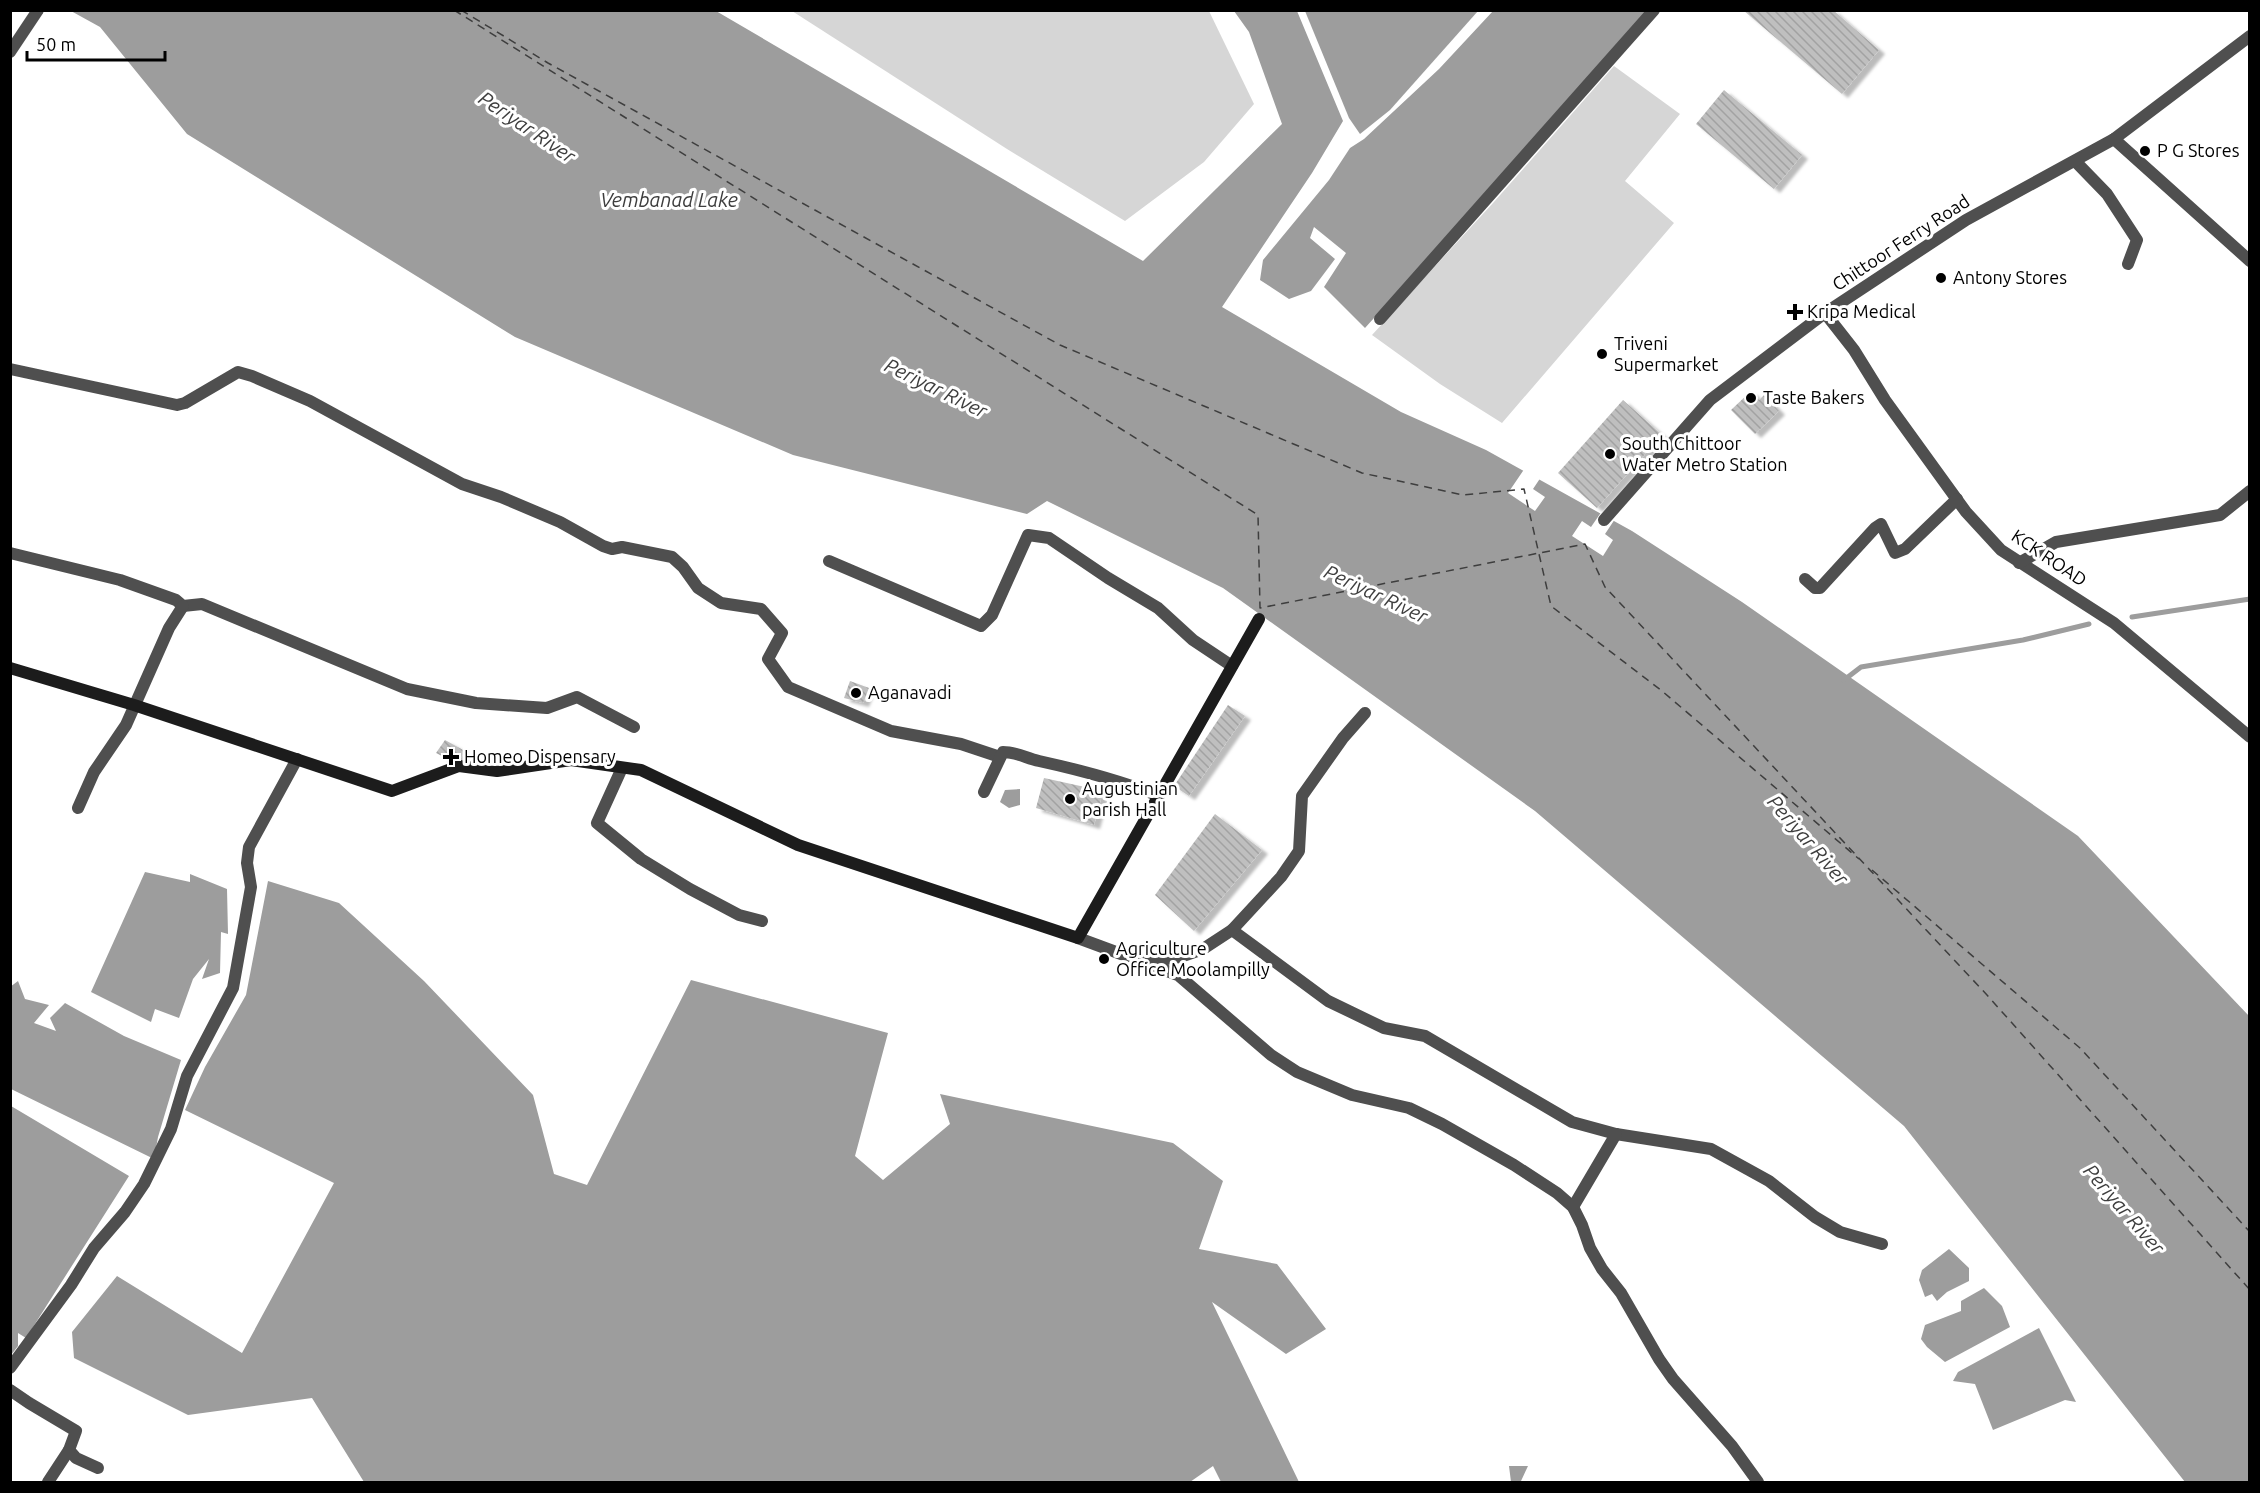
<svg xmlns="http://www.w3.org/2000/svg" width="2260" height="1493" viewBox="0 0 2260 1493" font-family="Ubuntu,sans-serif">
  <style>
    .grass { fill: #d6d6d6 }
    .water { fill: #9d9d9d }
    .pier { fill: #fff }
    .lines { fill: none; stroke-linecap: round; stroke-linejoin: round }
    .stream { stroke: #9d9d9d; stroke-width: 5 }
    .ferry { stroke: #3e3e3e; stroke-width: 1.5; stroke-dasharray: 8 6; stroke-linecap: butt }
    .building { fill: url(#building-back-hatch); filter: url(#shadow) }
    .street { stroke: #4f4f4f; stroke-width: 12 }
    .secondary { stroke: #1c1c1c; stroke-width: 12 }
    .poi-dot { fill: #000; stroke: #fff; stroke-width: 2 }
    .labels { text-anchor: middle; stroke-width: 6; stroke-linejoin: round; paint-order: stroke }
    .poi-label { font-size: 18px; fill: #000; stroke: #fff; text-anchor: start }
    .street-label { font-size: 18px; fill: #000; stroke: #fff }
    .water-label { font-size: 20px; font-style: italic; fill: #3e3e3e; stroke: #fff }
  </style>
  <defs>
    <pattern id="building-back-hatch" width="6" height="6" patternUnits="userSpaceOnUse" patternTransform="scale(1.5)"><rect width="6" height="6" fill="#bfbfbf"/><path d="M-1 5l2 2M0 0l6 6M5-1l2 2" fill="none" stroke="#a2a2a2"/></pattern>
    <filter id="shadow"><feDropShadow dx="6" dy="4" stdDeviation="1.5" flood-color="#0004"/></filter>
  </defs>
  <rect width="100%" height="100%" fill="#fff"/>
  <g class="grass">
    <path d="M792 11H1209L1254 104 1204 162 1125 221 1007 149Z"/>
    <path d="M1614 66 1680 114 1625 181 1674 223 1502 423 1440 384 1372 335 1493 203Z"/>
  </g>
  <g class="water">
    <path d="M71 11H716L1143 261 1282 124 1249 32 1234 11H1297L1343 121 1312 173 1222 307 1401 412 1486 450 1632 531 1742 602 2078 836 2249 1016V1482H2185L1904 1126 1535 811 1223 588 1047 501 1027 514 793 455 515 337 187 134 100 27Z"/>
    <path d="M1305 11H1478L1390 110 1360 134 1349 118Z"/>
    <path d="M1493 11H1650L1365 328 1324 287 1346 253 1314 227 1310 238 1335 259 1311 291 1289 299 1260 280 1263 260 1329 180 1350 148 1364 139 1439 69Z"/>
    <path d="M1020 789V805L1009 808 1000 802 1005 790Z"/>
    <path d="M145 872 190 882V874L227 889 228 934 221 932 220 973 202 979 209 959 193 979 179 1018 155 1009 151 1022 91 992Z"/>
    <path d="M268 881 339 903 424 981 533 1095 554 1174 587 1185 691 980 888 1033 855 1156 883 1180 950 1124 940 1094 1173 1143 1223 1181 1199 1249 1277 1264 1326 1329 1286 1354 1212 1302 1299 1482H1221L1213 1466 1190 1482H364L312 1398 188 1415 74 1358 72 1332 117 1276 242 1353 334 1183 185 1110 205 1067 246 995Z"/>
    <path d="M18 981 25 999 49 1005 34 1023 56 1031 50 1018 65 1003 124 1036 181 1060 158 1137 154 1159 11 1089 10 987Z"/>
    <path d="M11 1106 129 1176 26 1338 18 1333V1346L11 1355Z"/>
    <path d="M1949 1249 1969 1268V1281L1947 1292 1937 1301 1932 1294 1925 1297 1919 1280 1922 1270Z"/>
    <path d="M1984 1288 2002 1306 2010 1327 1945 1362 1927 1347 1921 1339 1925 1325 1961 1311V1301Z"/>
    <path d="M2039 1328 2076 1402 2065 1400 1993 1430 1975 1384 1953 1381 1958 1372Z"/>
    <path d="M1509 1466H1528L1521 1481 1541 1482H1511Z"/>
  </g>
  <g class="pier">
    <path d="M1525 468 1541 477 1533 489 1545 497 1535 511 1508 493Z"/>
    <path d="M1602 511 1615 519 1605 534 1613 540 1603 556 1572 536 1582 521 1591 527Z"/>
  </g>
  <g class="lines">
    <g class="stream">
      <path d="M2132 617 2250 599"/>
      <path d="M1844 680 1861 667 2023 640 2089 624"/>
    </g>
    <g class="ferry">
      <path d="M454 10 1258 515 1260 608 1585 544 1605 587 1987 995 2250 1290"/>
      <path d="M461 10 548 63 1060 345 1362 473 1463 495 1524 489 1551 606 1662 691 1859 859"/>
      <path d="M1872 870 2080 1048 2250 1232"/>
    </g>
  </g>
  <g class="building">
    <path d="M1743 10H1833L1879 50 1842 94Z"/>
    <path d="M1724 90 1802 155 1774 189 1696 124Z"/>
    <path d="M1751 391 1759 400 1764 395 1779 411 1755 434 1731 410Z"/>
    <path d="M1623 400 1662 435 1597 508 1558 473Z"/>
    <path d="M850 681 869 688 863 703 844 698Z"/>
    <path d="M1228 705 1245 716 1189 796 1174 786Z"/>
    <path d="M445 740 465 751 461 758 450 760 436 753Z"/>
    <path d="M1044 778 1103 791 1094 825 1036 808Z"/>
    <path d="M1215 814 1262 850 1194 931 1155 895Z"/>
  </g>
  <g class="lines">
    <g class="street">
      <path d="M10 52 38 10"/>
      <path d="M2114 139 2250 261"/>
      <path d="M2075 161 2107 194 2137 240 2128 264"/>
      <path d="M1825 313 1854 350 1885 400 1966 512 2001 550 2114 623 2250 737"/>
      <path d="M1380 319 1654 10"/>
      <path d="M10 369 177 405 185 403 238 372 252 376 310 401 462 484 501 497 560 522 603 546 612 549 622 547 672 557 683 567 698 588 721 603 761 609 782 633 768 659 788 687 891 731 961 744 1000 757"/>
      <path d="M1604 520 1710 400 1825 313 1966 220 2114 139 2250 36"/>
      <path d="M10 553 120 580 176 600 183 606 202 604 407 689 476 703 547 708 577 697 634 727"/>
      <path d="M829 561 981 626 992 615 1028 535 1049 538 1108 578 1158 608 1193 640 1232 666"/>
      <path d="M2019 563 2056 542 2220 515 2250 491"/>
      <path d="M1805 579 1815 588H1820L1875 528 1881 524 1895 553 1905 549 1957 499"/>
      <path d="M622 768 597 823 641 859 690 889 739 915 762 921"/>
      <path d="M984 792 1003 752C1016 752 1026 758 1039 761 1080 770 1119 780 1159 796"/>
      <path d="M78 808 94 772 126 725 169 628 183 606"/>
      <path d="M1232 930 1328 1001 1384 1028 1425 1036 1572 1122 1616 1134 1711 1149 1769 1181 1815 1217 1840 1232 1882 1244"/>
      <path d="M1078 938 1178 975 1271 1055 1297 1072 1352 1095 1409 1108 1442 1124 1514 1165 1557 1193 1573 1207 1582 1225 1590 1248 1602 1269 1621 1293 1659 1359 1673 1379 1732 1446 1758 1482"/>
      <path d="M1147 962 1180 957 1203 949 1232 930 1281 877 1299 851 1302 796 1343 738 1365 713"/>
      <path d="M1573 1207 1616 1134"/>
      <path d="M10 1368 71 1285 94 1248 125 1212 144 1184 171 1129 187 1076 233 988 251 887 247 863 249 847 297 759"/>
      <path d="M10 1390 29 1403 76 1431 69 1450 76 1458 98 1468"/>
      <path d="M48 1482 69 1450"/>
    </g>
    <path class="secondary" d="M10 668 134 705 392 791 459 766 497 771 571 760 641 770 798 845 1078 938 1259 619"/>
  </g>
  <g class="poi-dot">
    <circle cx="2145" cy="151" r="6"/>
    <circle cx="1941" cy="278" r="6"/>
    <path d="M1792 303h6v6h6v6h-6v6h-6v-6h-6v-6h6z"/>
    <circle cx="1602" cy="354" r="6"/>
    <circle cx="1751" cy="398" r="6"/>
    <circle cx="1610" cy="454" r="6"/>
    <circle cx="856" cy="693" r="6"/>
    <path d="M448 748h6v6h6v6h-6v6h-6v-6h-6v-6h6z"/>
    <circle cx="1070" cy="799" r="6"/>
    <circle cx="1104" cy="959" r="6"/>
  </g>
  <g class="labels">
    <g class="poi-label">
      <text x="2157" y="157">P G Stores</text>
      <text x="1953" y="284">Antony Stores</text>
      <text x="1807" y="318">Kripa Medical</text>
      <text x="1614" y="350">Triveni<tspan x="1614" dy="21">Supermarket</tspan></text>
      <text x="1763" y="404">Taste Bakers</text>
      <text x="1622" y="450">South Chittoor<tspan x="1622" dy="21">Water Metro Station</tspan></text>
      <text x="868" y="699">Aganavadi</text>
      <text x="464" y="763">Homeo Dispensary</text>
      <text x="1082" y="795">Augustinian<tspan x="1082" dy="21">parish Hall</tspan></text>
      <text x="1116" y="955">Agriculture<tspan x="1116" dy="21">Office Moolampilly</tspan></text>
    </g>
    <g class="street-label">
      <text transform="translate(1901 243) rotate(-33)" y="6">Chittoor Ferry Road</text>
      <text transform="translate(2049 558) rotate(34)" y="6">KCK ROAD</text>
    </g>
    <g class="water-label">
      <text transform="translate(527 127) rotate(34)" y="7">Periyar River</text>
      <text x="669" y="207">Vembanad Lake</text>
      <text transform="translate(936 388) rotate(26)" y="7">Periyar River</text>
      <text transform="translate(1376 594) rotate(25)" y="7">Periyar River</text>
      <text transform="translate(1808 840) rotate(49)" y="7">Periyar River</text>
      <text transform="translate(2124 1209) rotate(49)" y="7">Periyar River</text>
    </g>
  </g>
  <rect width="2260" height="1493" fill="none" stroke="#000000" stroke-width="24"/>
  <path d="M27 51v9h138v-9" fill="none" stroke="#000000" stroke-width="3"/>
  <text x="36" y="51" font-size="18" fill="#000000" stroke="#ffffff" stroke-width="4.5" paint-order="stroke">50 m</text>
</svg>
